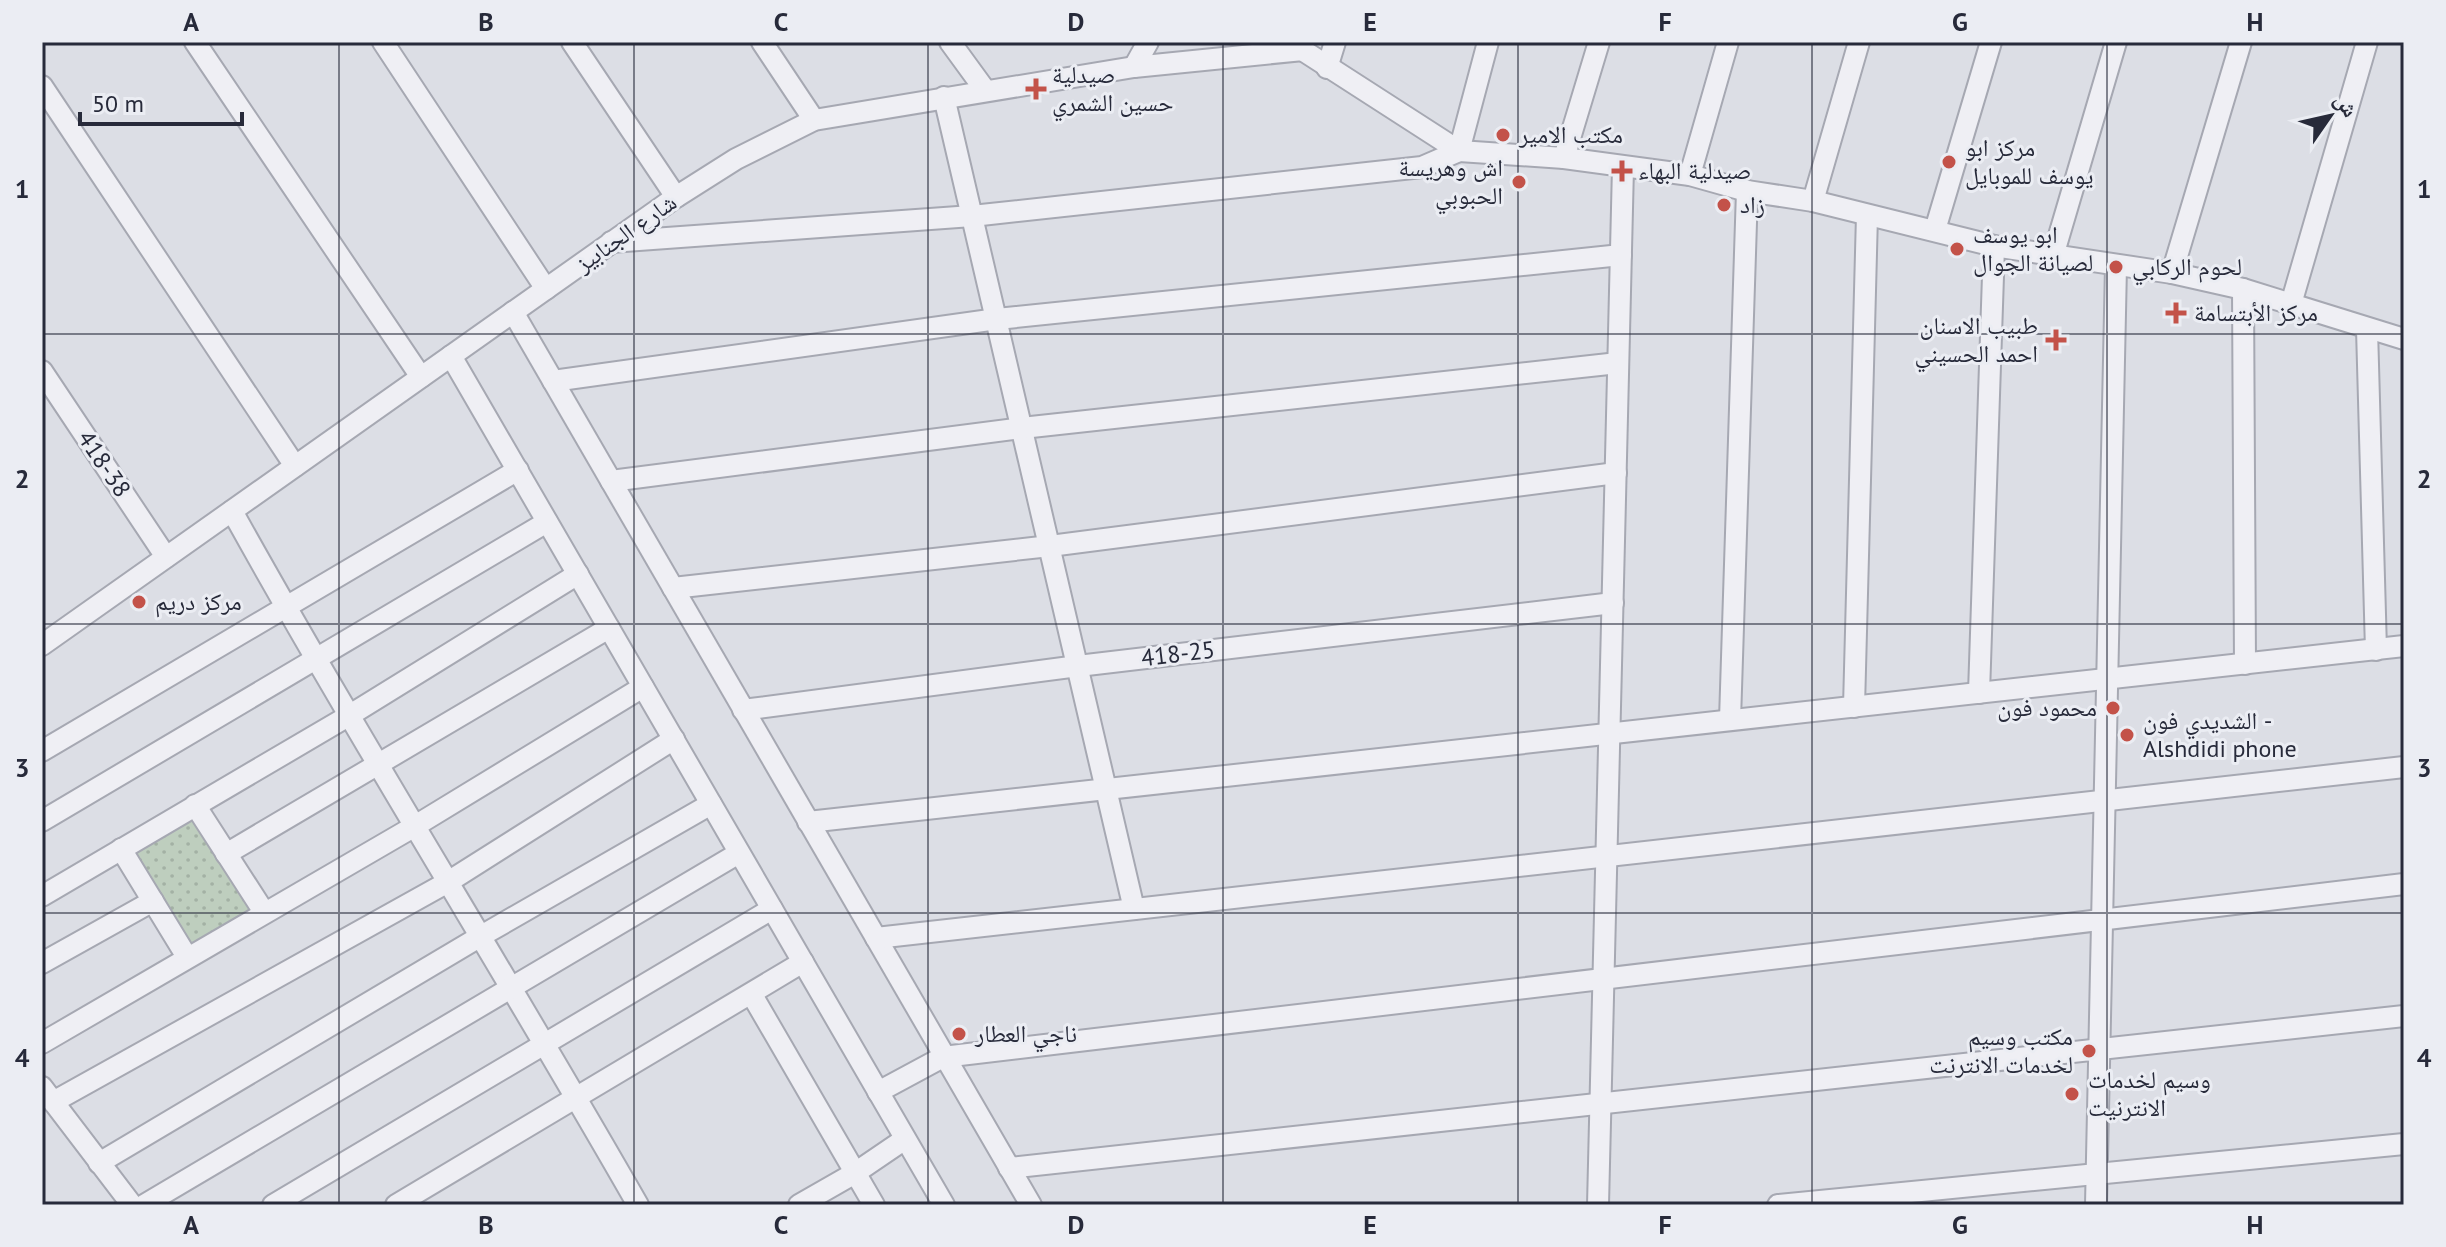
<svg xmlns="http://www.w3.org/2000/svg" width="2446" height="1247" viewBox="0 0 2446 1247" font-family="'PT Sans','Noto Naskh Arabic',sans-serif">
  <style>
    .grass { fill: url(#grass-dots) }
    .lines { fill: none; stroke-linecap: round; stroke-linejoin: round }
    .minor-casing { stroke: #a6a8b2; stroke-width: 24 }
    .minor { stroke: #efeff4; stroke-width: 20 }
    .grid { fill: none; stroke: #272a3a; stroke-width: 2; stroke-opacity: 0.55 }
    .poi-dot { fill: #c35249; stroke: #ebedf3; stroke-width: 3 }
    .labels { text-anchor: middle; stroke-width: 6; stroke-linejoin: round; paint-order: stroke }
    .poi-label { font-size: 24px; fill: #272a3a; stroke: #ebedf3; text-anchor: start }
    .street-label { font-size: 24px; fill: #272a3a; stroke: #ebedf3 }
    .neatline { fill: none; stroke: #272a3a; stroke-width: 3 }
    .grid-label { font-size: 26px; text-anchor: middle; font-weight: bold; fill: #272a3a }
  </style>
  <defs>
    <pattern id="grass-dots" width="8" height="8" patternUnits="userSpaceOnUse" patternTransform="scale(2)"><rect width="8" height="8" fill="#becebe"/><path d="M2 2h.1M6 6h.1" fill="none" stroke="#a3b1a4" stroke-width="1.8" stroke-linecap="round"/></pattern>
  </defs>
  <rect width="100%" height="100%" fill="#dcdee5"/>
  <path class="grass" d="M193 811 257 911 189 951 128 850Z"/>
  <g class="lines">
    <g class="minor-casing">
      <g id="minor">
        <path d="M195 42 421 377"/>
        <path d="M383 42 546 289"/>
        <path d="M572 42 676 197"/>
        <path d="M762 42 814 120"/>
        <path d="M950 42 985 90"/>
        <path d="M1293 44 1459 151 1564 158 1690 175 1747 191 1813 201 1994 246 2172 273 2243 289 2404 339"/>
        <path d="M1134 67 1148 42"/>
        <path d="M1327 68 1335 42"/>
        <path d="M42 86 295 466"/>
        <path d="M944 97 1134 909"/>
        <path d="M1564 158 1599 42"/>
        <path d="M1690 175 1728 42"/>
        <path d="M1813 201 1859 42"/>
        <path d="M1935 230 1991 42"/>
        <path d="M611 242 972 216 1422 167 1459 151 1488 42"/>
        <path d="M2053 256 2116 42"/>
        <path d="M2172 273 2241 42"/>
        <path d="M2243 289 2245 664"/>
        <path d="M2291 304 2367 42"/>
        <path d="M513 312 1031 1205"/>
        <path d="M2367 329 2376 650"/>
        <path d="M451 356 944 1205"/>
        <path d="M42 371 166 557"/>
        <path d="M553 381 997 319 1621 255"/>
        <path d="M611 481 1022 428 1618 363"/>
        <path d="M232 511C362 745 505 972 638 1205"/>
        <path d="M673 588 1050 546 1616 473"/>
        <path d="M42 645 676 197 736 159 814 120 1134 67 1303 50"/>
        <path d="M1979 693 1994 246"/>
        <path d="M1854 707 1867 215"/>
        <path d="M743 710 1078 666 1613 603"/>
        <path d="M1730 720 1747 191"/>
        <path d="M42 751 518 470"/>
        <path d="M195 805 264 912"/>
        <path d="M42 821 547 522"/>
        <path d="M808 822 2404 646"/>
        <path d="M121 849 187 957"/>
        <path d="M226 854 609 628"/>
        <path d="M42 896 350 715 578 574"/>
        <path d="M876 938 2404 767"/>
        <path d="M42 963 153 901"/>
        <path d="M752 995 874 1205"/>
        <path d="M42 1043 415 826 643 687"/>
        <path d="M42 1087 132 1205"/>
        <path d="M878 1092 943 1057 2404 884"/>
        <path d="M53 1102 448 882 674 739"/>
        <path d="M99 1163 481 936 711 804"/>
        <path d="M1009 1168 2404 1016"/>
        <path d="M144 1205 739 853"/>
        <path d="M273 1205 772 909"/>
        <path d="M396 1205 803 962"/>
        <path d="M799 1205 855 1173 905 1139"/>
        <path d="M1598 1205 1623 167"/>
        <path d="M1778 1205 2404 1144"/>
        <path d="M2096 1205 2116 266"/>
      </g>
    </g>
    <use href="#minor" class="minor"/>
  </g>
  <path class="grid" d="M339 42V1205M634 42V1205M928 42V1205M1223 42V1205M1518 42V1205M1812 42V1205M2107 42V1205M42 334H2404M42 624H2404M42 913H2404"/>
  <g class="poi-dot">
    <path d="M1032 77h8v8h8v8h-8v8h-8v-8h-8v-8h8z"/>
    <circle cx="1503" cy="135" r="8"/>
    <circle cx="1949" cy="162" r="8"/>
    <path d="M1618 159h8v8h8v8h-8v8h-8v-8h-8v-8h8z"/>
    <circle cx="1519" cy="182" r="8"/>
    <circle cx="1724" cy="205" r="8"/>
    <circle cx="1957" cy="249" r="8"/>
    <circle cx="2116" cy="267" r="8"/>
    <path d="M2172 301h8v8h8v8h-8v8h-8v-8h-8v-8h8z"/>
    <path d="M2052 328h8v8h8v8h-8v8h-8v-8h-8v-8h8z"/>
    <circle cx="139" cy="602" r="8"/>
    <circle cx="2113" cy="708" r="8"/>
    <circle cx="2127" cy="735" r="8"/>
    <circle cx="959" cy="1034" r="8"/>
    <circle cx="2089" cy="1051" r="8"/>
    <circle cx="2072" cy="1094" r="8"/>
  </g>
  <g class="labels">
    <g class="poi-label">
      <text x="1052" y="83">صيدلية<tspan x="1052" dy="28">حسين الشمري</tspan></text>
      <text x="1519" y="143">مكتب الامير</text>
      <text x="1965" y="156">مركز ابو<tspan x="1965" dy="28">يوسف للموبايل</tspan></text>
      <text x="1503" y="176" text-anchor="end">اش وهريسة<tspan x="1503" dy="28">الحبوبي</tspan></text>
      <text x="1638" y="179">صيدلية البهاء</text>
      <text x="1740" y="213">زاد</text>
      <text x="1973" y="243">ابو يوسف<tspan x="1973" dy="28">لصيانة الجوال</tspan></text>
      <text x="2132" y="275">لحوم الركابي</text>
      <text x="2194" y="321">مركز الأبتسامة</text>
      <text x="2038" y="334" text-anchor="end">طبيب الاسنان<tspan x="2038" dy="28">احمد الحسيني</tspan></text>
      <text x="155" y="610">مركز دريم</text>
      <text x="2097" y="716" text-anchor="end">محمود فون</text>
      <text x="2143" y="729">الشديدي فون -<tspan x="2143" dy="28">Alshdidi phone</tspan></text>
      <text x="975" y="1042">ناجي العطار</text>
      <text x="2073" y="1045" text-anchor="end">مكتب وسيم<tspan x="2073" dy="28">لخدمات الانترنت</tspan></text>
      <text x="2088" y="1088">وسيم لخدمات<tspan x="2088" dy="28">الانترنيت</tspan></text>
    </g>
    <g class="street-label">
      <text transform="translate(626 233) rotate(-35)" y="8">شارع الجنابيز</text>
      <text transform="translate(104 464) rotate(56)" y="8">418-38</text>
      <text transform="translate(1178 654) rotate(-7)" y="8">418-25</text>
    </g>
  </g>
  <rect width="2446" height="1247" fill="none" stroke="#ebedf3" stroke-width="88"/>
  <g transform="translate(2330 116) rotate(56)" stroke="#ebedf3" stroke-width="6" paint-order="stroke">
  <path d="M0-6L14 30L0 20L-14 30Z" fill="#272a3a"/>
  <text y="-12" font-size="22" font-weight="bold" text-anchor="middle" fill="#272a3a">ش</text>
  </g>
  <path d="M80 112v12h162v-12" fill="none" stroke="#272a3a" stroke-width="4"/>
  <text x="92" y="112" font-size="24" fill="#272a3a" stroke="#ebedf3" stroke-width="6" paint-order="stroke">50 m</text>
  <rect x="44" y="44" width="2358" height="1159" class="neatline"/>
  <g class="grid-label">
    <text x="191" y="31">A</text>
    <text x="486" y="31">B</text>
    <text x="781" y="31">C</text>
    <text x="1076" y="31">D</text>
    <text x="1370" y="31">E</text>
    <text x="1665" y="31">F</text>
    <text x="1960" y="31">G</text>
    <text x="2255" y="31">H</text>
    <text x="22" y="198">1</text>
    <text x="2424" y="198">1</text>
    <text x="22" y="488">2</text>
    <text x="2424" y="488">2</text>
    <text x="22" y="777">3</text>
    <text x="2424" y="777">3</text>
    <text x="22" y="1067">4</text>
    <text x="2424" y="1067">4</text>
    <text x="191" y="1234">A</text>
    <text x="486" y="1234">B</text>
    <text x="781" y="1234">C</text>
    <text x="1076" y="1234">D</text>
    <text x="1370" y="1234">E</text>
    <text x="1665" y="1234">F</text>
    <text x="1960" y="1234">G</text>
    <text x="2255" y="1234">H</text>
  </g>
</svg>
